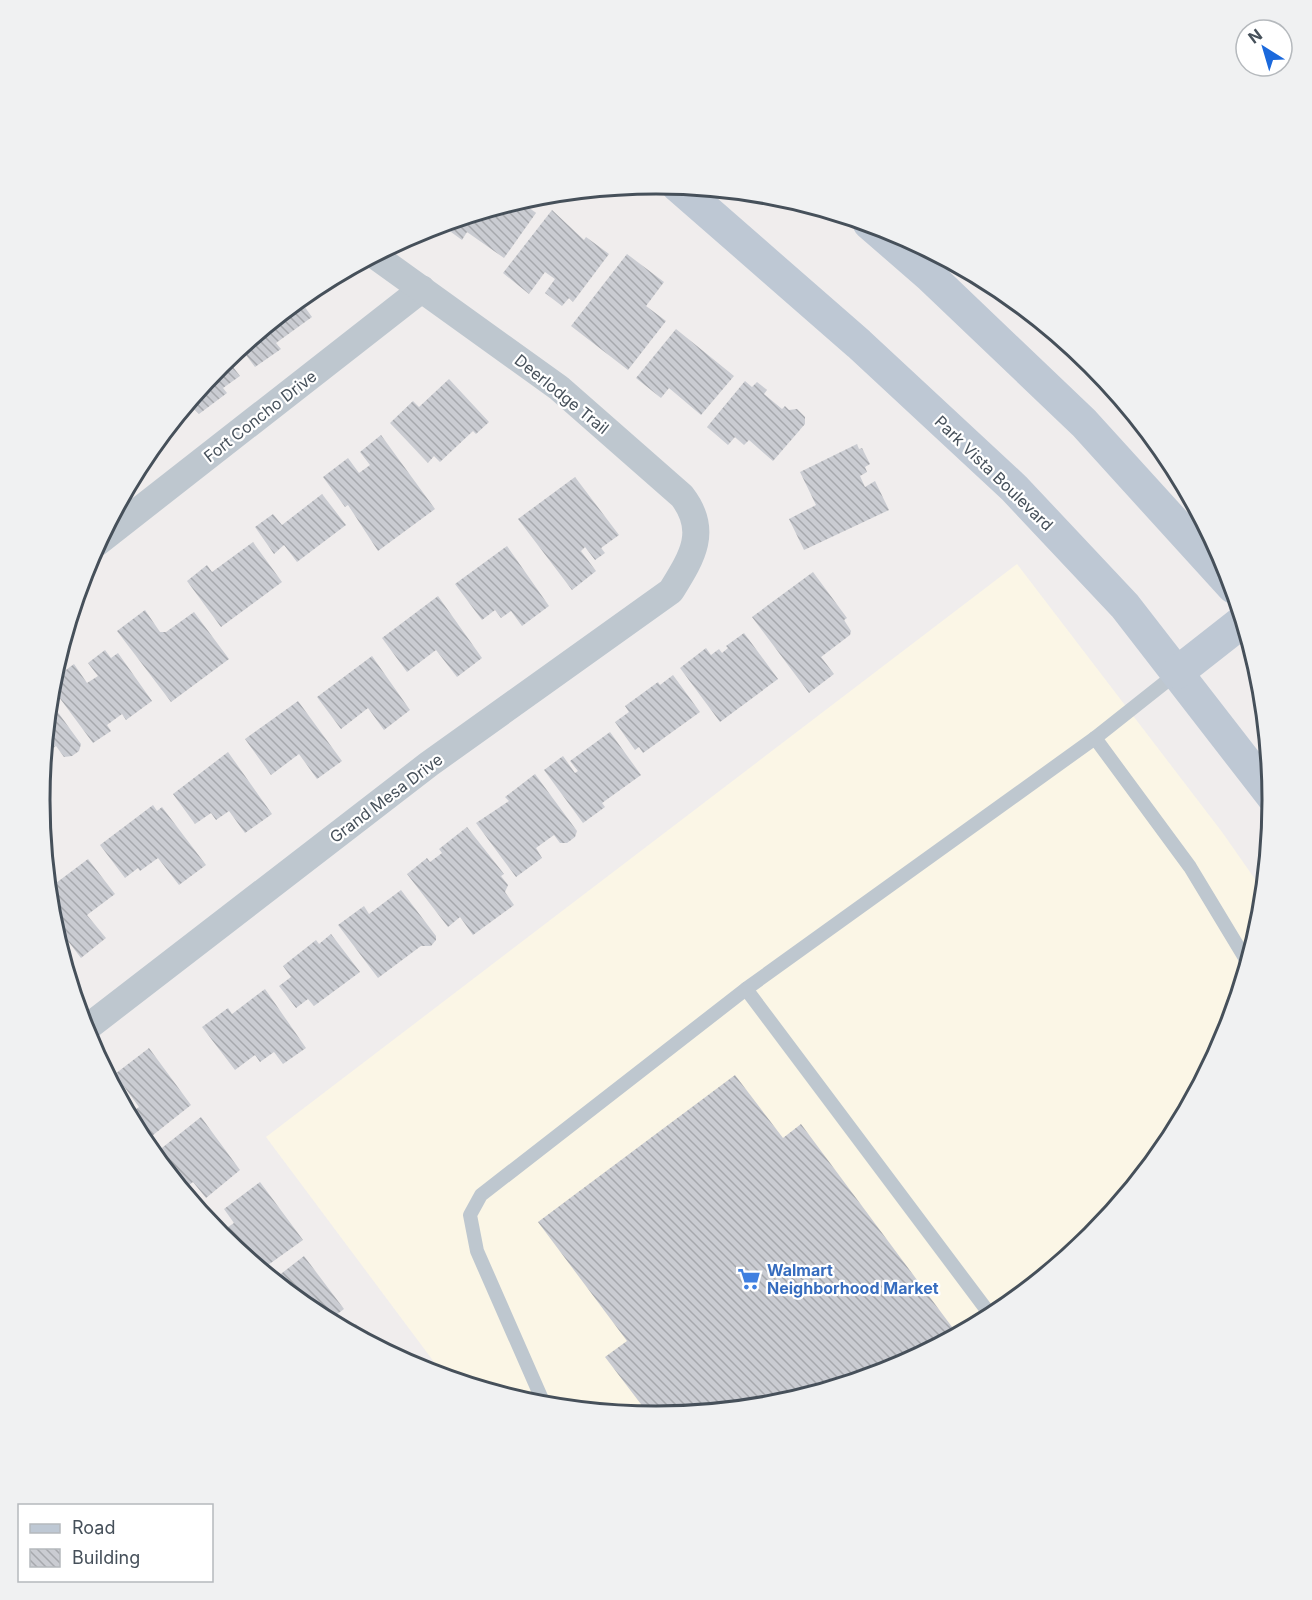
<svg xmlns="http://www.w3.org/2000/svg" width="1312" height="1600" viewBox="0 0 1312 1600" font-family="Inter,sans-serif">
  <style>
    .commercial { fill: #fbf6e6 }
    .building { fill: url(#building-back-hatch) }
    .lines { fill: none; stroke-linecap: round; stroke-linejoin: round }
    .lane { stroke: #bec7cf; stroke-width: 14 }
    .street { stroke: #bec7cf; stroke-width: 27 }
    .secondary { stroke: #bec8d4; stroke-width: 33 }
    .labels { text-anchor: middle; stroke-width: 4.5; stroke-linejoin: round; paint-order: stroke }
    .street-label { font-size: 16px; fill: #46505a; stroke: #fff }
    .shop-label { font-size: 16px; font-weight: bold; fill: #366cbe; stroke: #fff; text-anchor: start }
    .rim { fill: none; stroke: #46505a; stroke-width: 3 }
  </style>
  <defs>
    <pattern id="building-back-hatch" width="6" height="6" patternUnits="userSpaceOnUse" patternTransform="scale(1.5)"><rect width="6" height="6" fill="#caccd2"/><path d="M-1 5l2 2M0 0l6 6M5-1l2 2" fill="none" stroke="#a6a8ad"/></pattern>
  </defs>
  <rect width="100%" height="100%" fill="#f0eded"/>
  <path class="commercial" d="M1017 564 1222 832 1264 892 1261 921 1226 1036 1169 1143 1092 1237 998 1313 892 1370 776 1405 656 1417 535 1405 446 1378 266 1137Z"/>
  <g class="building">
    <path d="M519 200 536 213 504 258 467 232 462 240 440 224Z"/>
    <path d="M552 210 584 240 586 237 609 254 573 302 569 298 562 306 545 293 555 279 545 272 529 294 503 273Z"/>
    <path d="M627 254 664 282 646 306 666 321 628 370 571 326Z"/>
    <path d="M299 299 312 317 276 343 281 349 255 367 240 347Z"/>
    <path d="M676 329 734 376 701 415 669 388 661 398 636 378Z"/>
    <path d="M226 358 240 376 223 388 227 393 199 414 191 406 178 416Z"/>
    <path d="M449 379 489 422 476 434 473 431 440 462 434 456 428 463 390 423 413 401 419 407Z"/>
    <path d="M745 381 752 387 757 382 767 390 764 394 782 409 785 406 789 410 797 409 805 417V424L773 461 749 440 744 445 735 437 728 445 707 427Z"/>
    <path d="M168 426 172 431 154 446 153 445Z"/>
    <path d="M381 435 435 509 378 551 348 505 345 507 323 477 348 458 359 473 370 465 360 452Z"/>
    <path d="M857 444 859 449 862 448 870 464 865 467 867 472 860 476 865 487 875 481 889 510 804 550 789 519 816 505 800 472Z"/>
    <path d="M575 477 619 535 601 548 605 553 595 560 585 547 581 551 596 571 572 590 518 519Z"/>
    <path d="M322 494 346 525 297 562 284 545 274 554 255 527 273 514 282 525Z"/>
    <path d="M253 542 282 582 221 627 187 581 207 565 212 572Z"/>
    <path d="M507 546 549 606 522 626 511 611 501 618 495 610 482 620 455 584Z"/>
    <path d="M813 572 847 618 844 620 851 631 850 635 821 657 834 674 809 693 752 617Z"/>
    <path d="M438 596 482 658 457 677 436 650 407 672 382 638Z"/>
    <path d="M145 610 160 632H166L194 612 229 659 171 702 117 631Z"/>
    <path d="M744 633 778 679 720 722 680 668 706 648 711 655 719 649 722 653 728 648 726 646Z"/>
    <path d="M105 650 111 658 118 653 152 701 126 720 122 714 107 725 111 731 93 743 50 685 51 681 74 664 87 683 98 676 88 663Z"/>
    <path d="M372 656 410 710 384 730 368 708 341 729 317 697Z"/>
    <path d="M673 675 700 712 643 753 639 747 635 750 615 722 629 712 625 706 658 682 660 685Z"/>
    <path d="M49 700 81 744 79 751 72 756 64 757 56 746 43 755Z"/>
    <path d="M298 701 342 761 317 779 299 754 271 775 245 739Z"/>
    <path d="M610 732 641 775 602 803 605 807 583 823 544 770 563 756 575 773 578 771 570 761Z"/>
    <path d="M228 752 272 814 245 833 229 811 216 820 211 813 195 824 173 794Z"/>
    <path d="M535 774 577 831 575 837 567 843H560L554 835 536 848 542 858 516 877 476 823 509 801 505 797Z"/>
    <path d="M153 805 157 811 162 807 206 865 179 885 158 858 140 871 138 868 125 878 100 845Z"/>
    <path d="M467 827 504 874 501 876 508 885 505 892 514 905 473 935 460 917 448 927 407 874 427 858 430 862 442 853 439 849Z"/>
    <path d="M88 859 115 894 87 915 106 938 81 958 51 919 48 889Z"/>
    <path d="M401 890 436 936V940L431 946H421L378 978 338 925 364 906 369 914Z"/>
    <path d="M331 934 360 972 314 1006 308 999 296 1008 279 986 291 977 283 966 316 940 319 944Z"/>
    <path d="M265 989 306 1048 283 1064 274 1052 260 1062 255 1055 235 1070 202 1027 228 1008 232 1014Z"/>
    <path d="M149 1048 191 1105 143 1143 128 1115 139 1107 115 1074Z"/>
    <path d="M735 1075 783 1138 801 1124 958 1335 892 1370 776 1405 650 1416 605 1357 627 1341 538 1222Z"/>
    <path d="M201 1117 240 1170 206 1198 193 1182 189 1185 180 1174 173 1180 153 1155Z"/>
    <path d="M260 1182 303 1240 261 1270 232 1247 239 1242 228 1227 234 1223 224 1209Z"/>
    <path d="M304 1256 344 1309 328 1321 313 1313 273 1280Z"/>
    <path d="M356 1324 370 1343 346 1331Z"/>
  </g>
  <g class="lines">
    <g class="lane">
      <path d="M1095 738 1190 867 1248 963"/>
      <path d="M746 989 992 1317"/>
      <path d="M545 1406 477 1251 470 1215 481 1195 746 989 1095 738 1177 673"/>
    </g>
    <g class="street">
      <path d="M97 543 422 289"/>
      <path d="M84 1030 429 764 671 591C692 557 709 531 682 496L559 388 374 255"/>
    </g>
    <g class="secondary">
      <path d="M677 185 859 344 1014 488 1125 606 1273 797"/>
      <path d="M869 223 930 276 1084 423 1233 587"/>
      <path d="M1178 672 1243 621"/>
    </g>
  </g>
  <defs>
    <g id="supermarket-bare" transform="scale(1.8)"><path d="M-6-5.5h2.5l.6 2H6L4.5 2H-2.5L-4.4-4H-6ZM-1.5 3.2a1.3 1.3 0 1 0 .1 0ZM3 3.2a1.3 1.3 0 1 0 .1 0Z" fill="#3f7fe0" stroke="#fff" stroke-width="2.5" paint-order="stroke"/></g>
  </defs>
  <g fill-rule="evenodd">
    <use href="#supermarket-bare" x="749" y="1279"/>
  </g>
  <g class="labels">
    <g class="street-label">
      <text transform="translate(562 394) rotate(39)" y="6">Deerlodge Trail</text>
      <text transform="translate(260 416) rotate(-38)" y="6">Fort Concho Drive</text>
      <text transform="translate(994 473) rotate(44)" y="6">Park Vista Boulevard</text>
      <text transform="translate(386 798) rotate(-37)" y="6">Grand Mesa Drive</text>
    </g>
    <g class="shop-label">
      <text x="767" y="1276">Walmart<tspan x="767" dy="18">Neighborhood Market</tspan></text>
    </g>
  </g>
  <path d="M0 0H1312V1600H0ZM50 800a606 606 0 1 1 1212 0a606 606 0 1 1-1212 0Z" fill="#f0f1f2" fill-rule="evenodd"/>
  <path class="rim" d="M50 800a606 606 0 1 1 1212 0a606 606 0 1 1-1212 0Z"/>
  <rect x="18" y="1504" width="195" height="78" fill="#ffffff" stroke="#b5b9bd" stroke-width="1.5"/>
  <rect x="30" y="1524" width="30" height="9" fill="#bec8d4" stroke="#b5b9bd" stroke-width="1.5"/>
  <text x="72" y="1534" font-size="18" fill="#46505a">Road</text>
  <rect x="30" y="1549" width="30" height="18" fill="url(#building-back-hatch)" stroke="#b5b9bd" stroke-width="1.5"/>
  <text x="72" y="1564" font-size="18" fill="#46505a">Building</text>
  <g transform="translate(1264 48) rotate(323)"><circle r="28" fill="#ffffff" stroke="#b5b9bd" stroke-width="1.5"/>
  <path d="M0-4.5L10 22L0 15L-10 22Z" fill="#1b69dc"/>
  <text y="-9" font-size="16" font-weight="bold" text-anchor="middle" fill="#46505a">N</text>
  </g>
</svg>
